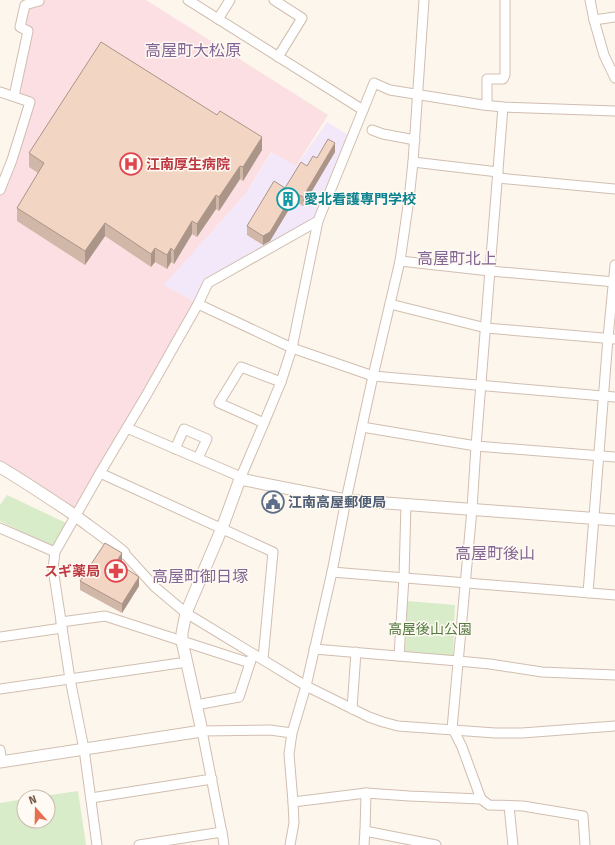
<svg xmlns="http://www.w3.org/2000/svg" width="615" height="845" viewBox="0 0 615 845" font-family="'Fira Sans','Noto Sans JP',sans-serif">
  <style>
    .education { fill: #f3e8fa }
    .medical { fill: #fbdfe3 }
    .green { fill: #d8ecc9 }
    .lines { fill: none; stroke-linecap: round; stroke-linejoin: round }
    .minor-casing { stroke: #d1beb0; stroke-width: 11 }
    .tertiary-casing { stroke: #d1beb0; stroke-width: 13 }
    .minor { stroke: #fff; stroke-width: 9 }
    .tertiary { stroke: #fff; stroke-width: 11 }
    .wall { fill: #d1b7a8 }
    .shaded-wall { fill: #aa9588 }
    .building { fill: #f3d5c3; stroke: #aa9588 }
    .labels { text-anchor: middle; stroke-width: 3; stroke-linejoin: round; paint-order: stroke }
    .health-label { font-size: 14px; font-weight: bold; fill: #be3a42; stroke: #fffaf3; text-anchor: start }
    .culture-label { font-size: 14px; font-weight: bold; fill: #0d838f; stroke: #fffaf3; text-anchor: start }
    .service-label { font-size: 14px; font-weight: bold; fill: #4e5e75; stroke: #fffaf3; text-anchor: start }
    .park-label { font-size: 14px; fill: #537a41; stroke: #fffaf3 }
    .quarter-label { font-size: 16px; fill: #846695; stroke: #fffaf3 }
  </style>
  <rect width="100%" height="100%" fill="#fdf6ec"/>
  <path class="education" d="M327 122 353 138 318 221 208 283 198 304 163 285 246 193 273 150 296 166Z"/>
  <path class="medical" d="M39 0H146L328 115 296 166 271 152 246 193 164 285 198 304 76 516 0 467V190L30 102 14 96 28 32 20 27 25 5Z"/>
  <g class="green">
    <path d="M7 495 66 523 53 547 0 521V505Z"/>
    <path d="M407 601 455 605 453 657 405 652Z"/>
    <path d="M78 791 86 845H0V803L24 799V821H48V797H37Z"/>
  </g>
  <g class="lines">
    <g class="minor-casing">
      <g id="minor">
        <path d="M188 0 363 110"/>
        <path d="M274 0 302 18 278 57"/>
        <path d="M590 0 594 20 604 55 615 78"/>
        <path d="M218 19 230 0"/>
        <path d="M594 20 615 17"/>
        <path d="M0 92 30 102 12 160 0 190"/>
        <path d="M14 96 28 31 20 27 25 5 39 1V0"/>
        <path d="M487 105V79H503L505 75V0"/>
        <path d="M372 130 383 134 415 140"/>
        <path d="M413 162 498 172"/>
        <path d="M498 178 615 189"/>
        <path d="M400 261 490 271 615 282"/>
        <path d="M198 304 208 283 318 221 374 83 390 90 483 105 503 107 615 111"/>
        <path d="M390 304 486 328 615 339"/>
        <path d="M264 423 219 403 241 367 281 382"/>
        <path d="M362 427 476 446 615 457"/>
        <path d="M127 428 241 477"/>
        <path d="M175 449 184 429 207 439 198 458"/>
        <path d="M100 473 273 552 263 659"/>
        <path d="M240 479 264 423 281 382 292 348 318 221"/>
        <path d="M0 528 55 552"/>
        <path d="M124 553 155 587 186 613 306 686 369 717 383 722 398 726 495 733H522L615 726"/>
        <path d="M332 572 615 595"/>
        <path d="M588 593 608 338 615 265"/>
        <path d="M61 622 105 616 250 663"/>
        <path d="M0 637 62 628"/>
        <path d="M314 649 458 661 490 664 542 672 615 675"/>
        <path d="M399 656 404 577 406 504"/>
        <path d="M0 689 187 662"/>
        <path d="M196 705 239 697 252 657"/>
        <path d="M352 709 356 652"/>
        <path d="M452 729 472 509 476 446 503 107"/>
        <path d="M453 729 462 747 481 799"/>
        <path d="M0 750 2 762"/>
        <path d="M91 798 212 779"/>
        <path d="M293 802 366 793 409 796 481 799 489 805 523 806 583 816 585 845"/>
        <path d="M509 806 513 845"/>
        <path d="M365 831 366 793"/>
        <path d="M97 845 84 749 70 679 53 569 55 552 100 473 147 394 198 304 292 348 373 376 615 397"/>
        <path d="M139 845 222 832"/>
        <path d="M224 845 223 838 202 731 270 730 292 733"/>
        <path d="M290 845 294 823 293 802 289 754 292 733 306 686 332 572 346 500 373 376 400 261 409 199 413 162 424 0"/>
        <path d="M364 845 365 831 436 845"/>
      </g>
    </g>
    <g class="tertiary-casing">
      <g id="tertiary">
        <path d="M0 467C25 482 49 498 73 514 90 527 108 539 124 553"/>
        <path d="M0 762 202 731 182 641V633L186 613 222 528 240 479 346 500 615 520"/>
      </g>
    </g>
    <use href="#minor" class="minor"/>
    <use href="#tertiary" class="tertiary"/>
  </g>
  <g class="wall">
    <path d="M262 150 243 181 240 179 219 211 216 209 197 237 192 234 174 264 171 262 167 269 155 262 151 267 105 236 85 265 17 221V208L38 173 29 167V153Z"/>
    <path d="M335 152 303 206 294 201 270 241 263 245 247 235V226L285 188 317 158Z"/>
    <path d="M122 563 120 565 139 586 122 613 80 590V581Z"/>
  </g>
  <g class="shaded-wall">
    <path d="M262 137V150L243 181V167Z"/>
    <path d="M335 143V152L303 206V197Z"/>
    <path d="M240 166V179L219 211V197Z"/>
    <path d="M294 192V201L270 241 263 245V236Z"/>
    <path d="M216 195V209L197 237V224Z"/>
    <path d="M192 221V234L174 264V251Z"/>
    <path d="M105 223V236L85 265V251Z"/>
    <path d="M155 248V262L151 267V254Z"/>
    <path d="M171 248V262L167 269V255Z"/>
    <path d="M122 553V563L116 571V562Z"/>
    <path d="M139 577V586L122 613V604Z"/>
  </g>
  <g class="building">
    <path d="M101 42 217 115 220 111 262 137 243 167 240 166 219 197 216 195 197 224 192 221 174 251 171 248 167 255 155 248 151 254 105 223 85 251 17 208 44 163 29 153Z"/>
    <path d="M328 139 335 143 303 197 294 192 270 232 263 236 247 226 274 181 285 188 301 162 307 166 313 156 317 158Z"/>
    <path d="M105 543 122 553 116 562 139 577 122 604 80 581Z"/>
  </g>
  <defs>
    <g id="hospital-ring" transform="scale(1.15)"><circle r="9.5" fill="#fffaf3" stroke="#e0444e" stroke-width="1.5"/><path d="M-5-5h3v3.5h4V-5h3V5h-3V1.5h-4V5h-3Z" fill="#e0444e"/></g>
    <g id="building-ring" transform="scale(1.15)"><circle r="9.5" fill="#fffaf3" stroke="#0f9aa8" stroke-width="1.5"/><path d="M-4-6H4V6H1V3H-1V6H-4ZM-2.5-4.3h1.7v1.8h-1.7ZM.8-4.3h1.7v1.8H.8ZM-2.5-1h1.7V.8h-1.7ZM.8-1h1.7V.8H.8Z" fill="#0f9aa8"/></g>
    <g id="civic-ring" transform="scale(1.15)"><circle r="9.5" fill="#fffaf3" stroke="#5c6f8a" stroke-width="1.5"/><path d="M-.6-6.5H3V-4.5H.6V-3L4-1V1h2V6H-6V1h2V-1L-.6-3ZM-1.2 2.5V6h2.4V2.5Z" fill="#5c6f8a"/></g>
    <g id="pharmacy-ring" transform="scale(1.15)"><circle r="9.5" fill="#fffaf3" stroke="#e0444e" stroke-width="1.5"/><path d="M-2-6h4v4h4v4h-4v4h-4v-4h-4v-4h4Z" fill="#e0444e"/></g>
  </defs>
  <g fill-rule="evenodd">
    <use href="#hospital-ring" x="131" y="164"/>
    <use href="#building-ring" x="288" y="199"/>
    <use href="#civic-ring" x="273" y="502"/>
    <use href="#pharmacy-ring" x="116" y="571"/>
  </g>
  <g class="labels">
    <g class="health-label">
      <text x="146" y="169">江南厚生病院</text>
      <text x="100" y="576" text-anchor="end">スギ薬局</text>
    </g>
    <g class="culture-label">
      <text x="304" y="204">愛北看護専門学校</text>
    </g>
    <g class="service-label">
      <text x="288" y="507">江南高屋郵便局</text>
    </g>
    <g class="park-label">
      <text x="430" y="634">高屋後山公園</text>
    </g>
    <g class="quarter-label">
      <text x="193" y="56">高屋町大松原</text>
      <text x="457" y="264">高屋町北上</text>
      <text x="495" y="559">高屋町後山</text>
      <text x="200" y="582">高屋町御日塚</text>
    </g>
  </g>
  <g transform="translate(36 809) rotate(340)"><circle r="19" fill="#fffaf3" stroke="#cabbb1"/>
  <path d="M0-3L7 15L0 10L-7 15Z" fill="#e76f51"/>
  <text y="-6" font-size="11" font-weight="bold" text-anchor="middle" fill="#7a5c4d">N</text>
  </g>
</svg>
